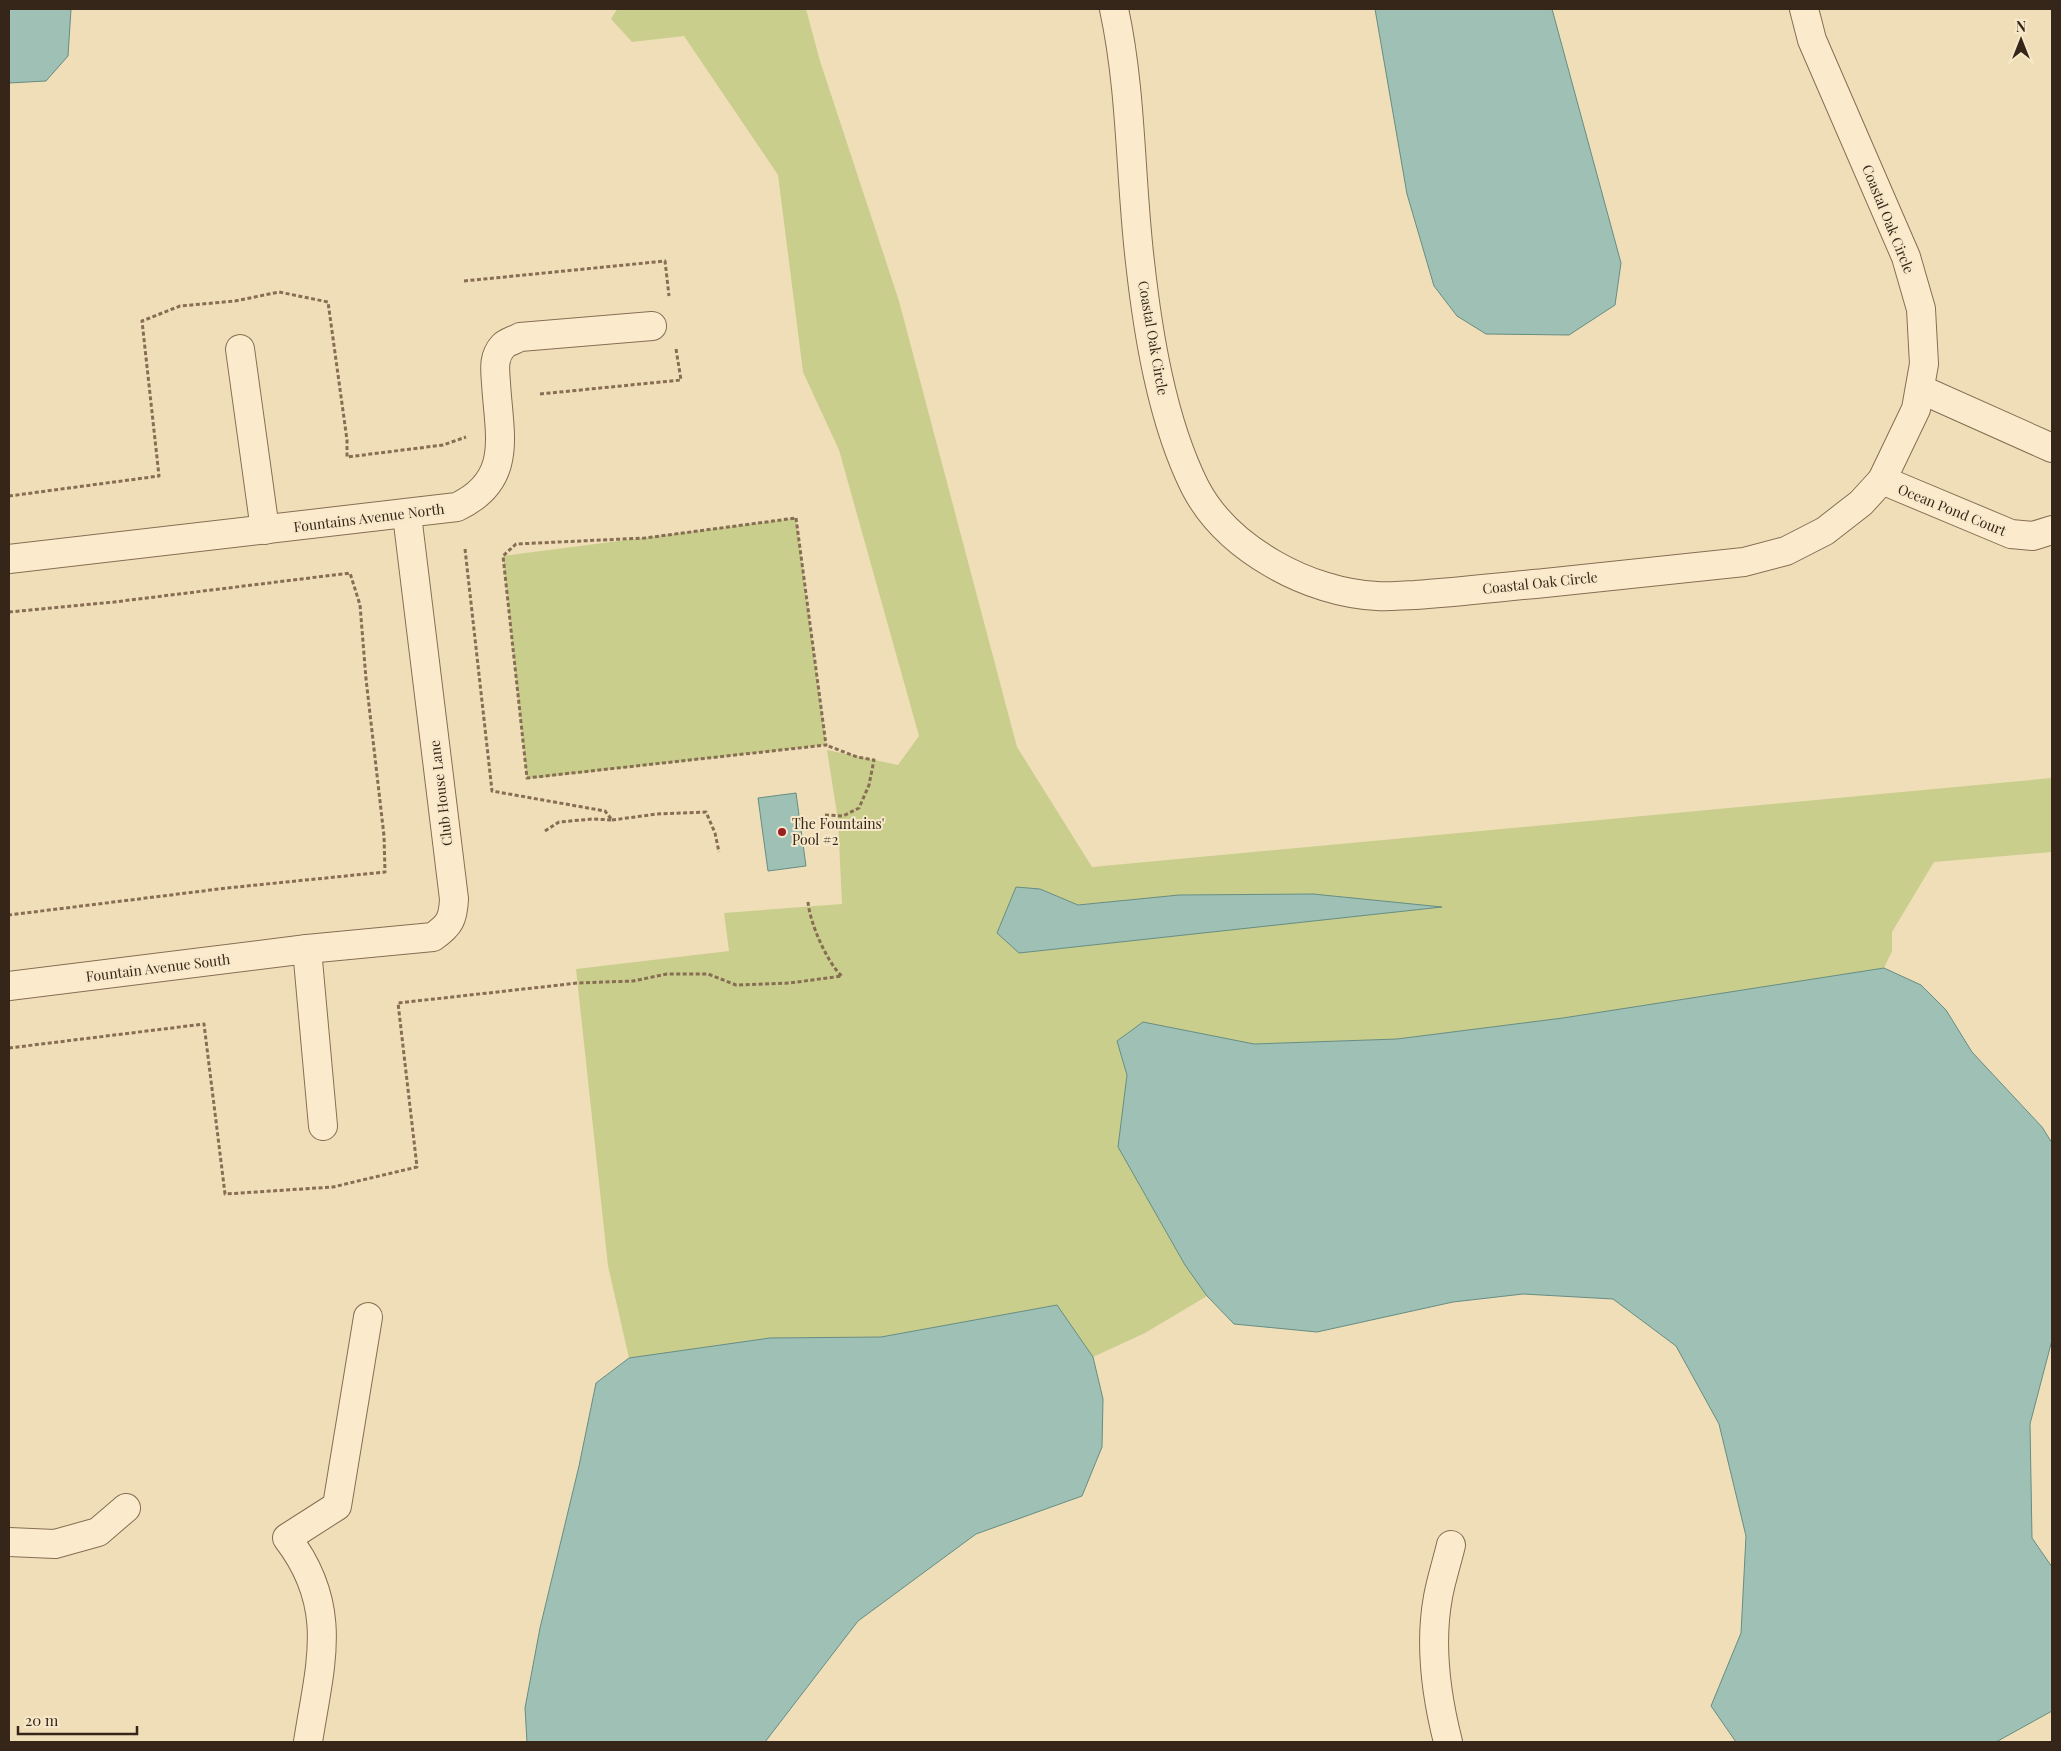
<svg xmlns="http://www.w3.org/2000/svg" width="2061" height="1751" viewBox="0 0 2061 1751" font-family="'Playfair Display',serif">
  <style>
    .green { fill: #c9ce8d; fill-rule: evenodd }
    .water { fill: #9ec0b5; stroke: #668d82 }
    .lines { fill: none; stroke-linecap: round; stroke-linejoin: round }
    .minor-casing { stroke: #876d53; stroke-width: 30 }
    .path { stroke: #876d53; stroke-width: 3; stroke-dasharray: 4 2.5; stroke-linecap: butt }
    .minor { stroke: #fbebcc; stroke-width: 28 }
    .poi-dot { fill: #992025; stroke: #f7e8c9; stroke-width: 2 }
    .labels { text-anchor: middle; stroke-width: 4; stroke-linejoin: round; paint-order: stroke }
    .street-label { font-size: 14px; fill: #352619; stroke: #f7e8c9 }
    .poi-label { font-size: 14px; fill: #352619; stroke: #f7e8c9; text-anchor: start }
  </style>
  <rect width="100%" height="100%" fill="#f0deb9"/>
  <g class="green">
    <path d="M617 9H806L820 61 899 301 1017 747 1092 867 2052 778V852L1934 862 1892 932V951L1884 968 1563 1018 1397 1039 1254 1044 1143 1022 1117 1041 1127 1075 1118 1147 1185 1265 1207 1296 1145 1333 1093 1357 1056 1305 881 1337 770 1338 629 1358 608 1266 576 969 729 951 724 913 842 904 838 820 827 750 898 765 919 736 839 450 803 372 778 175 684 36 632 42 611 19ZM1040 889 1078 905 1179 895 1313 894 1439 907 1019 953Z"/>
    <path d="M796 518 826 745 527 779 503 556Z"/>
  </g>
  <g class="water">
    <path d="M9 9H71L68 56 46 81 9 83Z"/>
    <path d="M1375 9H1552L1621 263 1615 305 1569 335 1486 334 1457 316 1434 286 1407 194Z"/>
    <path d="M796 793 806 866 768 871 758 798Z"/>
    <path d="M1016 887 1040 889 1078 905 1179 895 1313 894 1442 907 1019 953 997 933Z"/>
    <path d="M1884 968 1921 985 1946 1010 1972 1052 2042 1127 2052 1143V1340L2030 1424 2032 1538 2052 1567V1711L1996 1742H1736L1711 1706 1741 1633 1746 1536 1719 1424 1676 1346 1613 1299 1523 1294 1453 1302 1317 1332 1234 1324 1207 1296 1185 1265 1118 1147 1127 1075 1117 1041 1143 1022 1254 1044 1397 1039 1563 1018Z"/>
    <path d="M1057 1305 1093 1357 1103 1399 1102 1447 1082 1496 976 1534 858 1621 765 1742H527L525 1708 540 1628 579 1466 596 1383 629 1358 770 1338 881 1337Z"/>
  </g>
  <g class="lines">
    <g class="minor-casing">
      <g id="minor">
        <path d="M1114 9C1132 92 1130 178 1140 262 1148 334 1162 421 1195 487 1227 549 1309 593 1377 596 1390 597 1403 595 1415 595 1458 592 1501 587 1545 583 1611 576 1677 569 1744 562L1786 551 1825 531 1861 503 1882 480 1916 409 1924 364 1921 309 1906 257 1812 40 1804 9"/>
        <path d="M240 349 265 530"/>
        <path d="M1920 389 2052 448"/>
        <path d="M1882 480 2011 534 2033 536 2052 530"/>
        <path d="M9 559 457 507C514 480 499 435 496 383 495 369 493 357 503 346 507 342 515 340 520 337L652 326"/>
        <path d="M307 949 323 1126"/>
        <path d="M9 986 307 949 433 937C450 925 453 919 454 899L407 515"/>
        <path d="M9 1542 55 1544 98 1532 126 1508"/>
        <path d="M308 1742C320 1664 340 1607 287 1538L337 1506 368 1317"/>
        <path d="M1448 1742C1436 1695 1429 1646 1438 1597 1441 1580 1447 1562 1451 1545"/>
      </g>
    </g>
    <g class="path">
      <path d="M464 281 665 261 669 296"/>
      <path d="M540 394 681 380 676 349"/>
      <path d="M9 496 159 476 142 321 180 306 235 301 279 292 328 302 347 440V457L443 445 466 437"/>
      <path d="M796 518 826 745 527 778 503 556 516 544 645 538Z"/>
      <path d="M465 549 492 791 605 811 612 820 593 819 559 822 545 831"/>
      <path d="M9 612 114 602 350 573 360 605 366 679 384 836 385 872 227 888 9 915"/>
      <path d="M825 815 843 816 859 808 869 785 874 760 857 757 826 745"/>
      <path d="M612 820 657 814 706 812 715 833 719 852"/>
      <path d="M9 1048 204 1024 225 1194 333 1187 417 1167 398 1003 578 983 633 981 667 974H708L736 985 790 983 842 976C827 963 809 921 808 901"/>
    </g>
    <use href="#minor" class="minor"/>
  </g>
  <circle class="poi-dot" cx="782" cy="832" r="5"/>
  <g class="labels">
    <g class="street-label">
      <text transform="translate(1888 219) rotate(68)" y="5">Coastal Oak Circle</text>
      <text transform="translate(1153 338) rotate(80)" y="5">Coastal Oak Circle</text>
      <text transform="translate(1952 510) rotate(22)" y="5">Ocean Pond Court</text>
      <text transform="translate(369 518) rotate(-7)" y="5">Fountains Avenue North</text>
      <text transform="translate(1540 583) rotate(-6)" y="5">Coastal Oak Circle</text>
      <text transform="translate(441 793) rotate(-97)" y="5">Club House Lane</text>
      <text transform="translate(158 968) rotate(-7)" y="5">Fountain Avenue South</text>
    </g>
    <g class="poi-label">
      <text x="792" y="829">The Fountains'<tspan x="792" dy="16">Pool #2</tspan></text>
    </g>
  </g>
  <rect width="2061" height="1751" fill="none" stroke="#352619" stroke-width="20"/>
  <g transform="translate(2021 40)" stroke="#f7e8c9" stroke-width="4" paint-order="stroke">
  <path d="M0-4L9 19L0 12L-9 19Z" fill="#352619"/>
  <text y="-8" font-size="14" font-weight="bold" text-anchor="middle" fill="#352619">N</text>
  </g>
  <path d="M18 1726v8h119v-8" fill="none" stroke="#352619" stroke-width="2.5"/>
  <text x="25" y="1726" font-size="15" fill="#352619" stroke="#f7e8c9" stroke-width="4" paint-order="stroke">20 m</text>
</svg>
